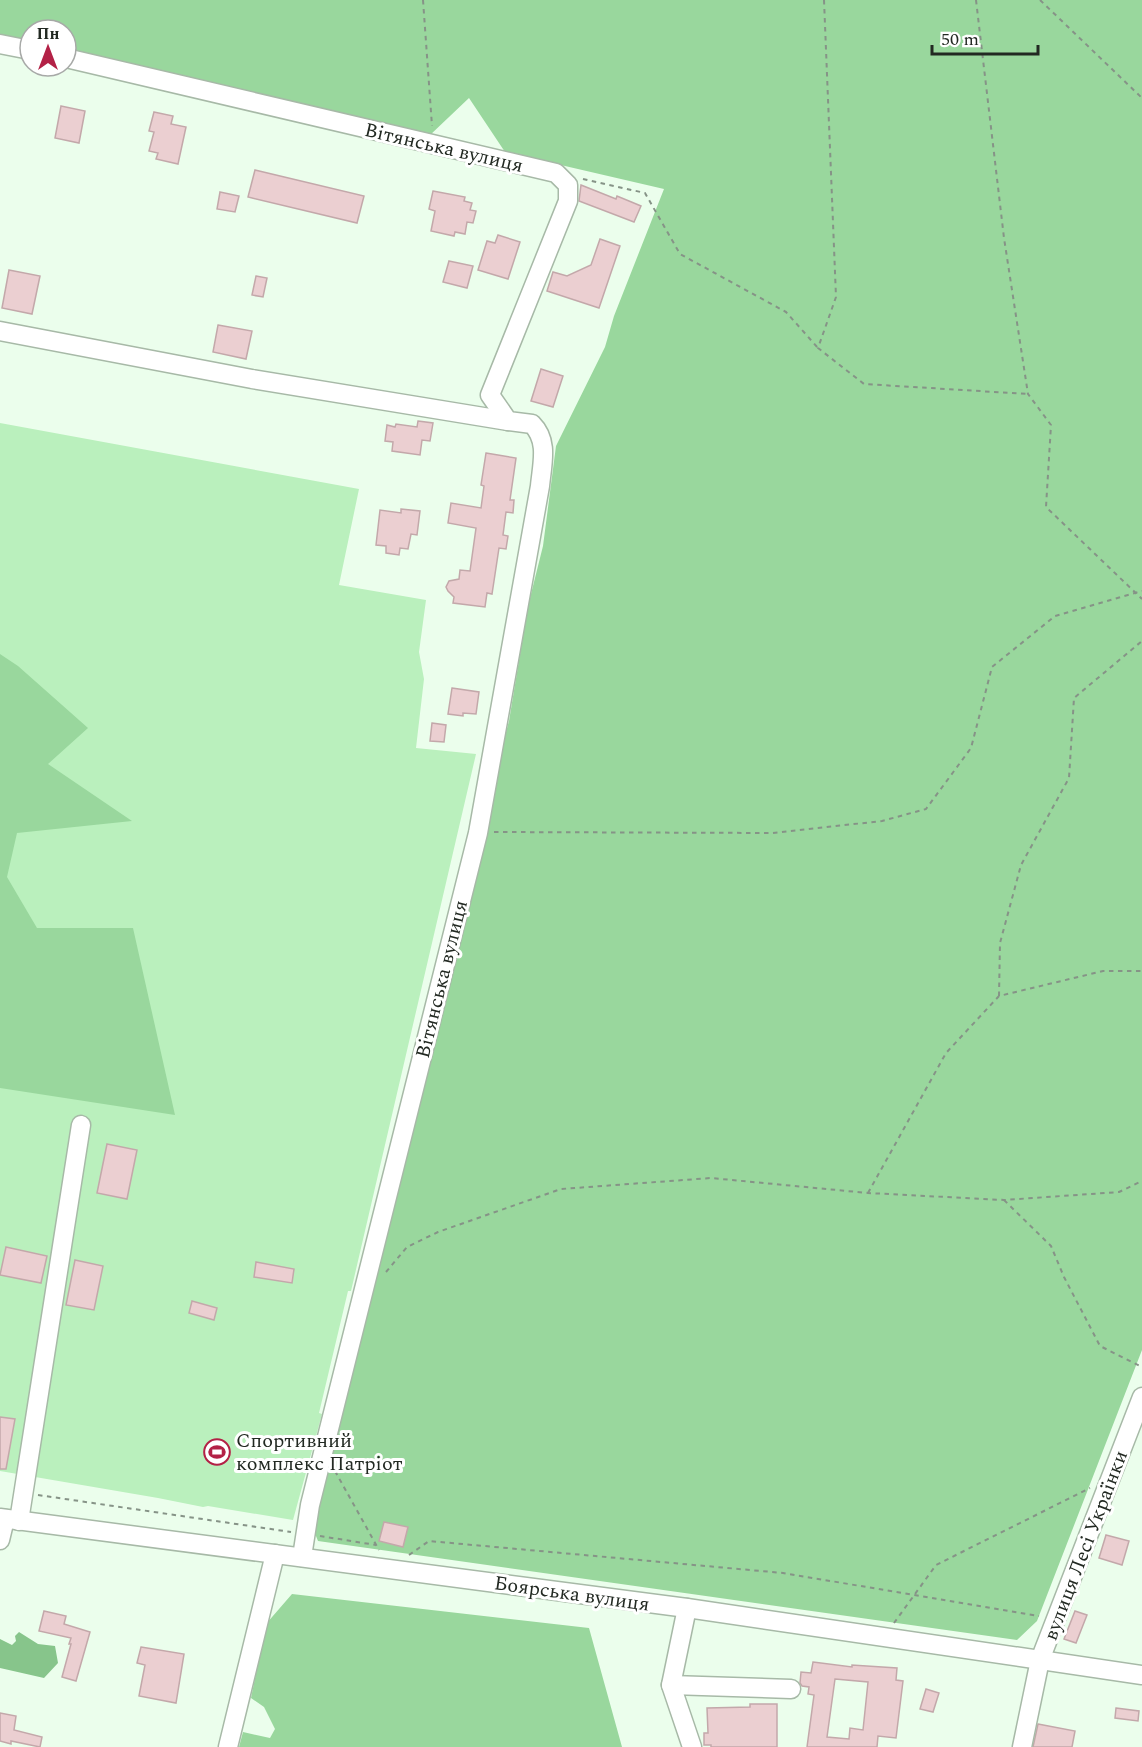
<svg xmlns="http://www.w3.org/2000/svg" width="1142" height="1747" viewBox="0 0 1142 1747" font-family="Spectral,serif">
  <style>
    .green { fill: #baf0bd }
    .forest { fill: #99d79d }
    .water { fill: #87c58b }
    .building { fill: #ebcfd1; stroke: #c3a8aa; stroke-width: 1.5; fill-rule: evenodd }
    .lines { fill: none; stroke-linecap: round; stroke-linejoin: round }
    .minor-casing { stroke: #a7b9a7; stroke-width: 21 }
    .path { stroke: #869387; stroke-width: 2; stroke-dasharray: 4.5 4.5; stroke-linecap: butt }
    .minor { stroke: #fff; stroke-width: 18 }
    .labels { text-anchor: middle; stroke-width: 6; stroke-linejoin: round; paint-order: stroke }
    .street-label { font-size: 20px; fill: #222922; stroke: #fff }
    .poi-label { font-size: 20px; fill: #222922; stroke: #fff; text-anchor: start }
  </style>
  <rect width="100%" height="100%" fill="#ebfeec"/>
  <path class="green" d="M0 423 359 489 339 585 426 600 419 652 424 679 416 748 476 754 351 1291H348L319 1413 322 1414 293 1520 208 1506 203 1507 158 1498 0 1471Z"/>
  <g class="forest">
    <path d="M0 0H1142V1350L1037 1621 1017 1640 318 1541 305 1509 404 1113 509 721 528 606 543 546 556 446 605 347 614 316 664 189 505 152 469 98 429 136 66 54V30H30V46L0 39Z"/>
    <path d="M0 654 18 666 88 728 48 764 132 821 17 833 7 877 37 928H133L175 1115 0 1088Z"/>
    <path d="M292 1594 589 1628 622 1747H239L243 1732 270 1738 275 1729 264 1707 251 1698 266 1624Z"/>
  </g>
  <path class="water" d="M19 1632 38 1644 55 1646 58 1663 44 1678 0 1668V1639L12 1645 16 1641 15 1636Z"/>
  <g class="building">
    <path d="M61 106 85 111 79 143 55 138Z"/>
    <path d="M154 112 173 116 171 124 186 127 178 164 156 159 158 153 149 151 154 132 149 131Z"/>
    <path d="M255 170 364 196 357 223 248 197Z"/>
    <path d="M581 185 616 199 617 196 641 206 634 222 579 201Z"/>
    <path d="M433 191 465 197 464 201 472 203 470 210 476 211 473 223 467 222 465 234 455 232 454 236 431 231 435 211 429 209Z"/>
    <path d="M220 192 239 196 235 212 217 209Z"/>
    <path d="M498 235 520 242 508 279 478 270 487 241 495 243Z"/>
    <path d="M600 239 620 246 599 308 547 291 553 272 567 276 591 265Z"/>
    <path d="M449 261 473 266 467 288 443 282Z"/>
    <path d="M9 270 40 276 32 314 2 308Z"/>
    <path d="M256 276 267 278 263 297 252 295Z"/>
    <path d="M218 325 252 331 246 359 213 352Z"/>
    <path d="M541 369 563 376 553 407 531 401Z"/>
    <path d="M418 421 433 423 430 441 422 440 420 455 392 451 393 442 385 441 387 425 395 427 396 424 417 427Z"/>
    <path d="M486 453 516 458 510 500H514L513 513 506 512 503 535 508 536 506 549 499 548 492 594 487 593 485 607 453 603 454 597 448 591 446 587 449 581 459 579 460 570 470 571 476 528 448 523 451 503 481 508 484 486 481 485Z"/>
    <path d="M401 509 420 511 417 535 411 534 408 549 400 548 399 555 386 553V546L376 545 380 510 401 513Z"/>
    <path d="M452 688 479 692 476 714 463 713V716L448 714Z"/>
    <path d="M432 723 446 725 444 742 430 741Z"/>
    <path d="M107 1144 137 1150 127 1199 97 1193Z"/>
    <path d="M6 1247 47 1256 41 1283 0 1275Z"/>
    <path d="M75 1260 103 1266 94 1310 66 1305Z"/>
    <path d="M256 1262 294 1269 292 1283 254 1277Z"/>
    <path d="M192 1301 217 1308 214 1320 189 1313Z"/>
    <path d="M0 1417 15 1419 6 1469H0Z"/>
    <path d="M384 1522 408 1527 403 1547 379 1541Z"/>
    <path d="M1106 1535 1129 1541 1122 1565 1099 1558Z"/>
    <path d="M44 1611 66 1616 64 1624 90 1632 76 1681 62 1677 71 1644H69L71 1638 39 1631Z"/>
    <path d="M1075 1611 1087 1615 1076 1643 1064 1639Z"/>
    <path d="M141 1647 184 1654 176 1703 139 1696 145 1665 137 1663Z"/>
    <path d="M813 1662 852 1667V1665L897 1668 896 1680 903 1681 896 1738 878 1736 877 1747H807L814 1695 808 1694 809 1687 802 1686 800 1683 801 1672 811 1673ZM835 1679 868 1682 863 1730 850 1728 849 1739 827 1737Z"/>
    <path d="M926 1689 939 1693 933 1712 920 1709Z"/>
    <path d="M750 1704H777V1747H711V1745H704V1733H708L707 1708 750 1707Z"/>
    <path d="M1116 1708 1139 1711 1138 1721 1115 1718Z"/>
    <path d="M0 1713 16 1716 14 1730 42 1737 40 1747 11 1741V1744L0 1741Z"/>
    <path d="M1038 1724 1075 1731 1072 1747H1033Z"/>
  </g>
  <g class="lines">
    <g class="minor-casing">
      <g id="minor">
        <path d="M0 44 30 50"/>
        <path d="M66 58 556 173 568 185V201L490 395 508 421 532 424C549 441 542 464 540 486L478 833 310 1505 302 1557"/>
        <path d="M0 331 252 379 508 421"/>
        <path d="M0 1518 687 1608 1142 1675"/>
        <path d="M19 1521 81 1125"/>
        <path d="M0 1540 5 1519"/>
        <path d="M687 1608 671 1685 692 1747"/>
        <path d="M671 1685 791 1689"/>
        <path d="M228 1747 275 1554"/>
        <path d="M1022 1747 1040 1660 1142 1397"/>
      </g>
    </g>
    <g class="path">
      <path d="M423 0 432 126"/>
      <path d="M824 0 836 297 818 348 864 384 1028 394"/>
      <path d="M976 0 1004 238 1028 394 1051 425 1046 507 1142 599"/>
      <path d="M1040 0 1142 98"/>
      <path d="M583 179 645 193 680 254 786 312 818 348"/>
      <path d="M494 832 772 833 882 821 926 809 971 748 992 667 1055 616 1142 591"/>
      <path d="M999 996 1000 943 1021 865 1069 778 1074 698 1142 641"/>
      <path d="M868 1193 946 1053 999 996 1103 971H1142"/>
      <path d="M1004 1200 1051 1246 1064 1277 1100 1346 1142 1367"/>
      <path d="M386 1272 407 1247 438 1232 561 1189 711 1178 868 1193 1004 1200 1119 1192 1142 1181"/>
      <path d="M335 1471 379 1550"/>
      <path d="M38 1495 291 1532"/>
      <path d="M320 1536 376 1545"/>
      <path d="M409 1555 429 1541 783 1573 1039 1616"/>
      <path d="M894 1623 936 1565 1090 1488"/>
    </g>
    <use href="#minor" class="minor"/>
  </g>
  <defs>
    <g id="stadium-ring" transform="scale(1.35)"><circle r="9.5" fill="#fff" stroke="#b32146" stroke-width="1.5"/><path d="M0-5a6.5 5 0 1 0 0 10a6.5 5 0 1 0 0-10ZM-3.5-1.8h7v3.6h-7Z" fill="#b32146"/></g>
  </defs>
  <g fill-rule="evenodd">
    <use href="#stadium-ring" x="217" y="1452"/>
  </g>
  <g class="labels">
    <g class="street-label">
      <text transform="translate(444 147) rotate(13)" y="7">Вітянська вулиця</text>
      <text transform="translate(441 979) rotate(-76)" y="7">Вітянська вулиця</text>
      <text transform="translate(1085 1545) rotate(-69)" y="7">вулиця Лесі Українки</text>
      <text transform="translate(572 1593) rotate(8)" y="7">Боярська вулиця</text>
    </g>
    <g class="poi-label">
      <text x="236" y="1447">Спортивний<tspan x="236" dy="23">комплекс Патріот</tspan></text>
    </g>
  </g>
  <g transform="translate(48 48)"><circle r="28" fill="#ffffff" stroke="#a7a9a7" stroke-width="1.5"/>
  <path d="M0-4.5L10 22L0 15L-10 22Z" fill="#b32146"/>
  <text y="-9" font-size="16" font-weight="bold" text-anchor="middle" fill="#222922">Пн</text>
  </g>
  <path d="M932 45v9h106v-9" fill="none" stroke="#222922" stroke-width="3"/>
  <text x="941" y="45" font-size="18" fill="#222922" stroke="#ffffff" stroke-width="4.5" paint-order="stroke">50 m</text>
</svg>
